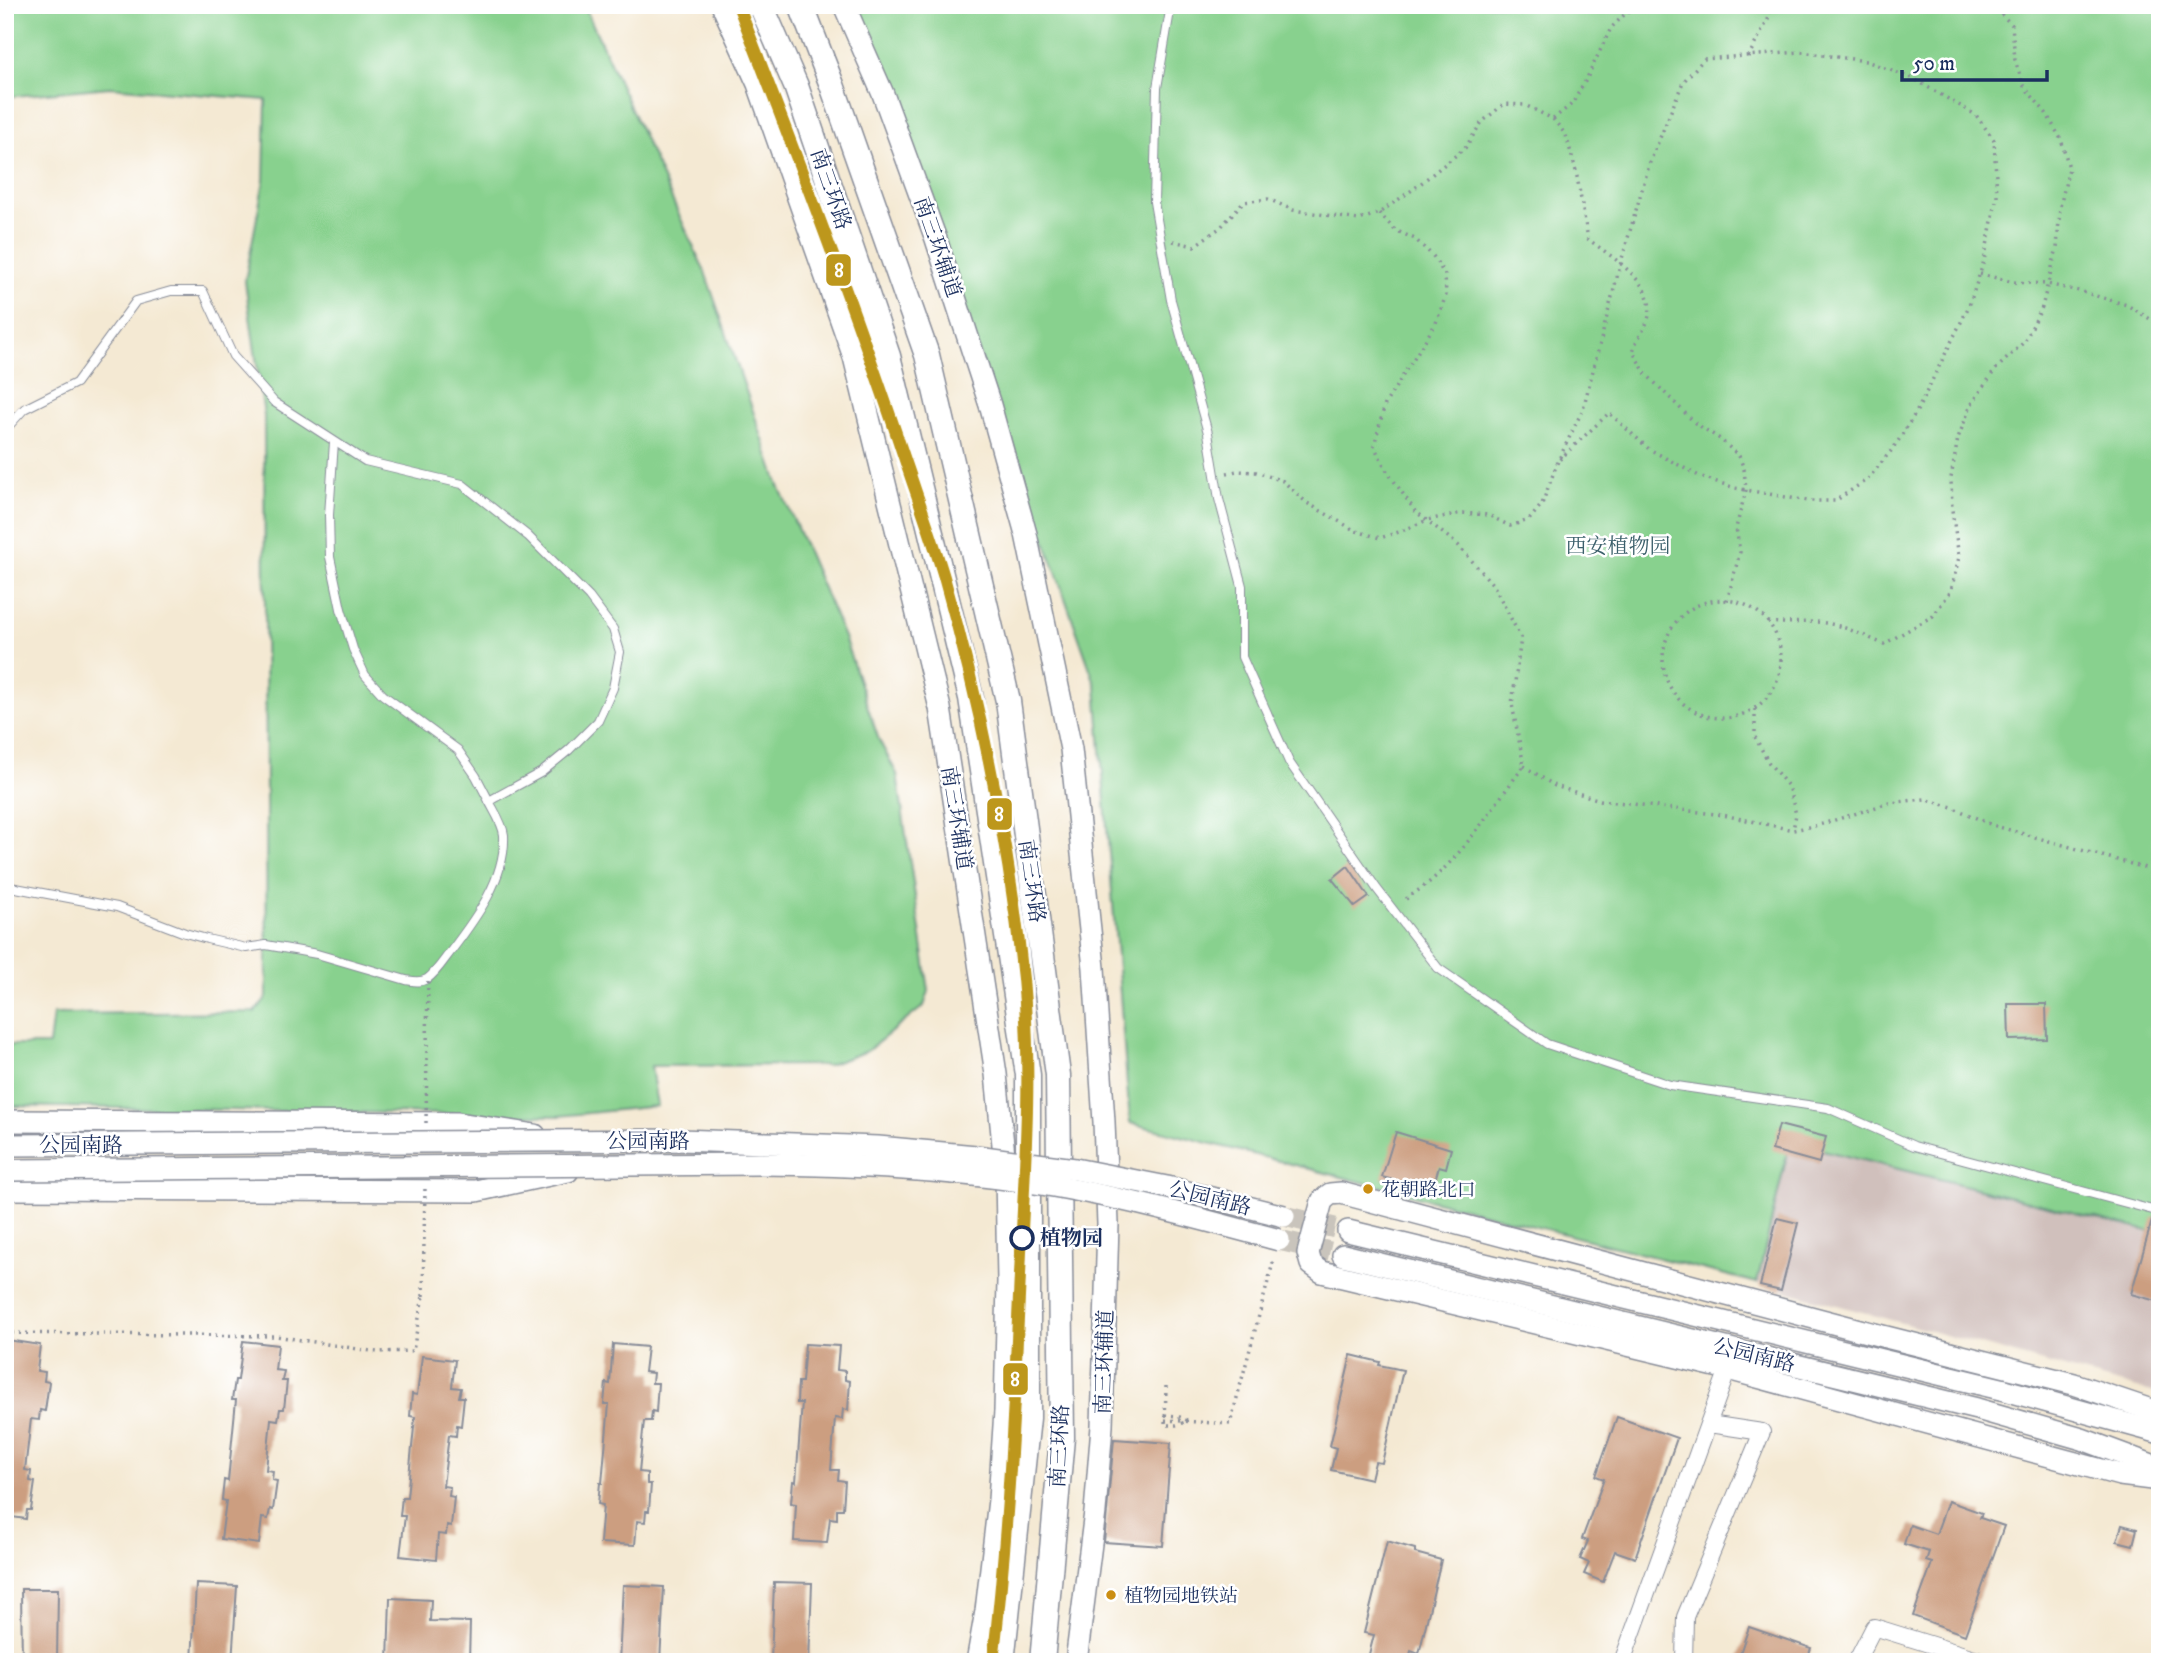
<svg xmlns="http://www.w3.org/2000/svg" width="2165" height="1667" viewBox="0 0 2165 1667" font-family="'IM FELL DW Pica','Noto Serif SC',serif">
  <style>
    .industrial { fill: #d0c0bc }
    .green { fill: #88d18e; stroke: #528076; stroke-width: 2 }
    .building { fill: #cc9e80 }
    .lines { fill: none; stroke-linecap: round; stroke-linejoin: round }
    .secondary-tunnel { stroke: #c9c4bc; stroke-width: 21; stroke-dasharray: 21 10; stroke-linecap: butt }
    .service-casing { stroke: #888c98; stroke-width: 10 }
    .minor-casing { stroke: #888c98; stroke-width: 18 }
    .secondary-casing { stroke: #888c98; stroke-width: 24 }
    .trunk-casing { stroke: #888c98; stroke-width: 27 }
    .path { stroke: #888c98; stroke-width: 3.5; stroke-dasharray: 2 5; stroke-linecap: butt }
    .service { stroke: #fff; stroke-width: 8 }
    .minor { stroke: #fff; stroke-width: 16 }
    .secondary { stroke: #fff; stroke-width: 21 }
    .trunk { stroke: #fff; stroke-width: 24 }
    .secondary-bridge-casing { stroke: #888c98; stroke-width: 24; stroke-linecap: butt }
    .path-bridge { stroke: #888c98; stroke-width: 3.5; stroke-dasharray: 2 5; stroke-linecap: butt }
    .secondary-bridge { stroke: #fff; stroke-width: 21 }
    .metro-1-casing { stroke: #fff; stroke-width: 18 }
    .metro-1 { stroke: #bd971c; stroke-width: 12 }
    .bus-dot { fill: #cb8e13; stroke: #fff; stroke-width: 2.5 }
    .stop-dot { fill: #fff; stroke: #1b2f5e; stroke-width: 3.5 }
    .labels { text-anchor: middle; stroke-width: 5; stroke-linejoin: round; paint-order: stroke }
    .bus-label { font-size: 19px; fill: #1b2f5e; stroke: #fff; text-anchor: start }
    .street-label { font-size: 21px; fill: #1b2f5e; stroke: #fff }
    .park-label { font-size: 21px; fill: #3c606c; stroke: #fff }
    .stop-label { font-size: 21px; font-weight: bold; fill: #1b2f5e; stroke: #fff; text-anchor: start }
    .line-badge { stroke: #fff; stroke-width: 2.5 }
    .badge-label { font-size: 19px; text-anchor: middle; font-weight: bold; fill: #fff }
  </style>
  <rect width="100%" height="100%" fill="#fff"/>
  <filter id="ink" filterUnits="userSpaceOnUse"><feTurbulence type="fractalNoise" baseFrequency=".0143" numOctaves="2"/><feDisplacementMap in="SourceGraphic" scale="14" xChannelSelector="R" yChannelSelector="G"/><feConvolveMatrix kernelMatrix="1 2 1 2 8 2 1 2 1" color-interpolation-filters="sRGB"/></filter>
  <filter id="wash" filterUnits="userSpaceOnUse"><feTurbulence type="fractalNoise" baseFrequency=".00686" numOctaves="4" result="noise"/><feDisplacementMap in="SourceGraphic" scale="28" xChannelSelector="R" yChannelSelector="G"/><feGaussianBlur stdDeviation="1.57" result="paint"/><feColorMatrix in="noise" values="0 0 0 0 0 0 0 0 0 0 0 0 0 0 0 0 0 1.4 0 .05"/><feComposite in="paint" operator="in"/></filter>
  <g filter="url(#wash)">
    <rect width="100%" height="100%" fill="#f4e9d3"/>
    <path class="industrial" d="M1790 1141 2160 1234 2159 1394 1757 1283Z"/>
    <g class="green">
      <path d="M5 5H584L705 272 779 486 844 637 879 740 897 774 929 991 924 1006 867 1051 828 1065 651 1066 657 1106 559 1116 5 1106V1045H49L53 1014 255 1012 267 997 264 415 245 281 264 180 266 100 110 87 5 97Z"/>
      <path d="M856 5H2160V1234L1790 1142 1757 1283 1130 1123 1096 686Z"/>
    </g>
    <g id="blocks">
      <g class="building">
        <path d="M1348 866 1369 897 1355 907 1332 879Z"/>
        <path d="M2008 1004H2046L2047 1039 2009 1040Z"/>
        <path d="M1779 1125 1826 1137 1819 1163 1772 1150Z"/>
        <path d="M1396 1132 1451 1149 1446 1168 1439 1166 1432 1191 1382 1177Z"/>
        <path d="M2153 1217 2160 1218V1302L2131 1294Z"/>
        <path d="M1777 1218 1798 1223 1781 1291 1760 1286Z"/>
        <path d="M7 1340 40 1345 37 1371 45 1372 44 1381 49 1382 45 1411 40 1410 39 1420 31 1419 25 1470 31 1471 30 1481 35 1482 31 1510H27L26 1519 5 1516Z"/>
        <path d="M243 1341 278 1345 275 1370 284 1371 282 1381H287L284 1409H280L278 1420 271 1419 266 1470 273 1471 272 1480 277 1481 273 1510 270 1509 268 1519 262 1518 259 1544 221 1539 226 1501 222 1500 224 1480 228 1481 236 1400H232L235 1380H238Z"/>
        <path d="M613 1344 647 1347 644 1372 653 1373 652 1383H658L656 1412 652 1411 651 1421H644L639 1472 647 1473V1484H651L649 1511H646L645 1522 637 1521 635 1545 600 1543 603 1505 598 1504 600 1483H602L609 1404H604L606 1383 610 1384Z"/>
        <path d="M805 1344 839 1346 837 1370 845 1371V1380L850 1381 848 1410 843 1409 842 1419 835 1418 831 1470H839L838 1480 845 1481 843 1509H837V1519L830 1518 827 1543 794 1541 796 1504 791 1503 793 1481 796 1482 802 1403H797L798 1382H802Z"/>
        <path d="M1351 1355 1380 1362 1379 1365 1403 1370 1382 1463 1375 1462 1371 1479 1331 1470 1336 1448 1330 1446Z"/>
        <path d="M422 1356 455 1360 452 1387 461 1388 459 1397H464L461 1426 457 1425 456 1436 449 1435 443 1486 450 1487 449 1496 454 1497 451 1526 447 1525 446 1535 438 1534 436 1560 400 1556 405 1516H400L402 1497H407L415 1417 410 1416 412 1394 417 1395Z"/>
        <path d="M1617 1417 1677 1438 1635 1558 1615 1551 1603 1582 1584 1574 1589 1563 1580 1559 1588 1541 1582 1539 1604 1479 1596 1476Z"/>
        <path d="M1114 1439 1171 1443 1163 1546 1104 1542Z"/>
        <path d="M1948 1501 1982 1513 1980 1518 2004 1526 1965 1635 1913 1616 1932 1563 1926 1561 1929 1552 1904 1544 1910 1525 1936 1534Z"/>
        <path d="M2122 1525 2137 1529 2133 1545 2117 1541Z"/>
        <path d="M1387 1541 1415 1549V1553L1441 1560 1419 1654 1411 1651 1408 1662H1367L1374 1635 1364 1633Z"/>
        <path d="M774 1582 812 1583 809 1662H771Z"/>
        <path d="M196 1584 237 1586 232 1662H192Z"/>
        <path d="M623 1585 664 1587 660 1662H619Z"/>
        <path d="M21 1589H58L57 1662H22Z"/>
        <path d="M390 1598 431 1600 430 1621 470 1622 469 1661 429 1659V1662H388Z"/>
        <path d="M1749 1627 1811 1648 1806 1662H1737Z"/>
      </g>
    </g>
  </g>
  <g filter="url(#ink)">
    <use href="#blocks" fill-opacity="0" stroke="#888c98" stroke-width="2"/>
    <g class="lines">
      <g class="secondary-tunnel">
        <path d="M1284 1216 1348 1231"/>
        <path d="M1279 1240 1343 1255"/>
      </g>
      <g class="service-casing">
        <g id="service">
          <path d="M1174 5 1170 11 1157 88 1154 202 1171 300 1208 433 1219 499 1242 586V657L1289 762 1377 889 1438 968 1547 1044 1670 1085 1828 1108 1914 1146 2160 1212"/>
          <path d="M5 430 24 409 76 383 136 301 171 291H203L233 356 274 402 365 461 462 484 528 536 589 597 613 629 620 652 613 688 598 721 569 750 542 772 489 801C494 811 503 824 504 835 506 878 476 918 451 951 444 960 436 973 427 979 420 983 413 981 406 980L317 954 266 945 246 948 207 939 185 933 117 907 5 886"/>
          <path d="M334 442 329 515 330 557 341 609 353 649 365 675 383 695 458 750 476 776 489 801"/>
        </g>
      </g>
      <g class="minor-casing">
        <g id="minor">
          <path d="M1622 1662 1728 1369"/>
          <path d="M1684 1662 1685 1617 1762 1432 1709 1424"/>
          <path d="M1856 1662 1874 1627 1987 1662"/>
        </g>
      </g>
      <g class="secondary-casing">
        <g id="secondary">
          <path d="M722 5 758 84 854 357 940 708 996 1074 1006 1175 1008 1281 1005 1411 999 1500 986 1611 977 1662"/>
          <path d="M844 5 883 94 936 239 990 405 1026 534 1071 749 1094 968 1104 1122 1108 1224 1102 1426 1095 1512 1076 1662"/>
          <path d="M5 1121 458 1123 535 1135"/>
          <path d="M5 1189 476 1191 568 1171"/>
          <path d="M1348 1231 2005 1390 2160 1433"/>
          <path d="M1343 1255 1977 1409 2082 1439 2160 1468"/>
          <path d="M2160 1413 2074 1384 1882 1336 1341 1193 1330 1194 1322 1201 1308 1253 1311 1264 1322 1272 1728 1369 2120 1475 2160 1480"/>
        </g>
      </g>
      <g class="trunk-casing">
        <g id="trunk">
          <path d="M761 5 796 86 888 356 971 698 1028 1075V1418L1002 1662"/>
          <path d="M801 5 832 85 927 355 1008 701 1058 1075 1062 1438 1042 1662"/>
        </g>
      </g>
      <g class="path">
        <path d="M1748 57 1768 20 1771 5"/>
        <path d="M1553 119 1572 104 1586 80 1611 28 1626 13 1643 5"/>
        <path d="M1379 213 1395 230 1415 239 1433 256 1445 275 1446 295 1436 323 1385 404 1374 446 1387 471 1415 511 1458 545 1494 586 1521 638 1512 704 1524 766C1494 804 1469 847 1434 878 1424 887 1413 894 1403 901"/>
        <path d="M1173 241 1194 246 1221 227 1243 202 1268 199 1293 210 1359 220 1379 213 1415 188 1465 148 1482 122 1504 104 1525 105 1553 119 1566 135 1576 171 1588 239C1611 257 1662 286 1647 322 1643 333 1636 339 1633 352L1646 374 1695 423 1720 439 1739 456 1744 469 1746 490 1736 528 1740 552 1727 601"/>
        <path d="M1980 274 2013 282 2047 284 2079 291 2127 305 2160 325"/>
        <path d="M1227 473 1237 471 1256 472 1283 481 1307 503 1356 531 1380 538 1402 531 1427 520 1462 513 1488 515 1510 526 1529 520 1542 504 1558 461 1583 409 1621 262 1650 162 1683 82 1704 59 1801 52 1866 61 1914 79 1976 115 1994 140 1997 196 1984 261 1969 306 1918 409 1895 446 1868 479 1835 501H1808L1735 488 1699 476 1649 449 1609 413 1558 461"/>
        <path d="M2160 538V551"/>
        <circle cx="1722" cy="659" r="59"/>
        <path d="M1768 622C1786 624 1797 622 1813 622 1839 622 1861 635 1884 644L1933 616 1951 591 1959 557 1952 510 1951 478 1958 438 1971 405 1995 370 2025 341 2042 307 2057 248 2060 207 2069 168 2061 139 2046 113 2023 85 2015 60 2012 25 1992 5"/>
        <path d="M1755 709V737L1769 763 1788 786 1796 814 1793 830"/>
        <path d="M1524 766 1555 786 1600 800 1723 815 1793 830 1819 825 1889 803 1925 799 1952 807 1992 825 2149 869H2160"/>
        <path d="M5 1333 276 1336 377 1352 413 1351 423 1296"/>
        <path d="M1166 1386 1165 1425H1176L1186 1422"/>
        <path d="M1165 1415 1177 1416 1187 1420"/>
        <path d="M1165 1420 1230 1424 1274 1259"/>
      </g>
      <use href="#service" class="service"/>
      <use href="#minor" class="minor"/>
      <use href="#secondary" class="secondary"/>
      <use href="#trunk" class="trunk"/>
      <g class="secondary-bridge-casing">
        <g id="secondary-bridge">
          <path d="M12 1145 680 1140 878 1147 976 1156 1075 1169 1167 1187 1284 1216"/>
          <path d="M11 1170 759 1164C853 1165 947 1169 1041 1184 1121 1197 1201 1219 1279 1240"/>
        </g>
      </g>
      <g class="path-bridge">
        <path d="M426 1123 428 978"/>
        <path d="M423 1296 425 1187"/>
      </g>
      <use href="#secondary-bridge" class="secondary-bridge"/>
      <g class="metro-1-casing">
        <path id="metro-1" d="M738 5C794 149 849 293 898 439 913 485 930 530 944 577 981 708 1009 843 1023 979 1032 1070 1025 1161 1021 1252 1015 1389 1009 1526 993 1662"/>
      </g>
      <use href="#metro-1" class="metro-1"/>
    </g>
  </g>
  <g class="bus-dot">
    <circle cx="1368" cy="1189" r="6"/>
    <circle cx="1111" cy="1595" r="6"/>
  </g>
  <circle class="stop-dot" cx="1022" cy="1238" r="11"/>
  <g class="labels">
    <g class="bus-label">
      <text x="1381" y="1196">花朝路北口</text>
      <text x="1124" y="1602">植物园地铁站</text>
    </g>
    <g class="street-label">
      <text transform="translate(831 189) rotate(71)" y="7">南三环路</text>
      <text transform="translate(938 247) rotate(71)" y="7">南三环辅道</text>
      <text transform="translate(957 818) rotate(81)" y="7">南三环辅道</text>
      <text transform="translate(1032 881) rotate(82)" y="7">南三环路</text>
      <text x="648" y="1148">公园南路</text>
      <text x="81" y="1152">公园南路</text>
      <text transform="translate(1210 1198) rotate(14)" y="7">公园南路</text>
      <text transform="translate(1754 1355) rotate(14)" y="7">公园南路</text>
      <text transform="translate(1104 1362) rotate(-88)" y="7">南三环辅道</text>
      <text transform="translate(1059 1446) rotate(-87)" y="7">南三环路</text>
    </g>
    <g class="park-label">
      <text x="1618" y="553">西安植物园</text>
    </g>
    <g class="stop-label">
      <text x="1040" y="1245">植物园</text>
    </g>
  </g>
  <g class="line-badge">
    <rect x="825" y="253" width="27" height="34" rx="7" fill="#bd971c"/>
    <rect x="986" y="797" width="27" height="34" rx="7" fill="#bd971c"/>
    <rect x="1002" y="1362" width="27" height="34" rx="7" fill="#bd971c"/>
  </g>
  <g class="badge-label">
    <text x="839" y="277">8</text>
    <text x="999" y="821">8</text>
    <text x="1015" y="1386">8</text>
  </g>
  <rect width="2165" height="1667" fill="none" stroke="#fff" stroke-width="28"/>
  <path d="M1902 70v10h145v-10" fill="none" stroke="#1b2f5e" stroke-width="3.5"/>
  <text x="1913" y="70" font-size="21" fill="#1b2f5e" stroke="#ffffff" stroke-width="5" paint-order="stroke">50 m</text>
</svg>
